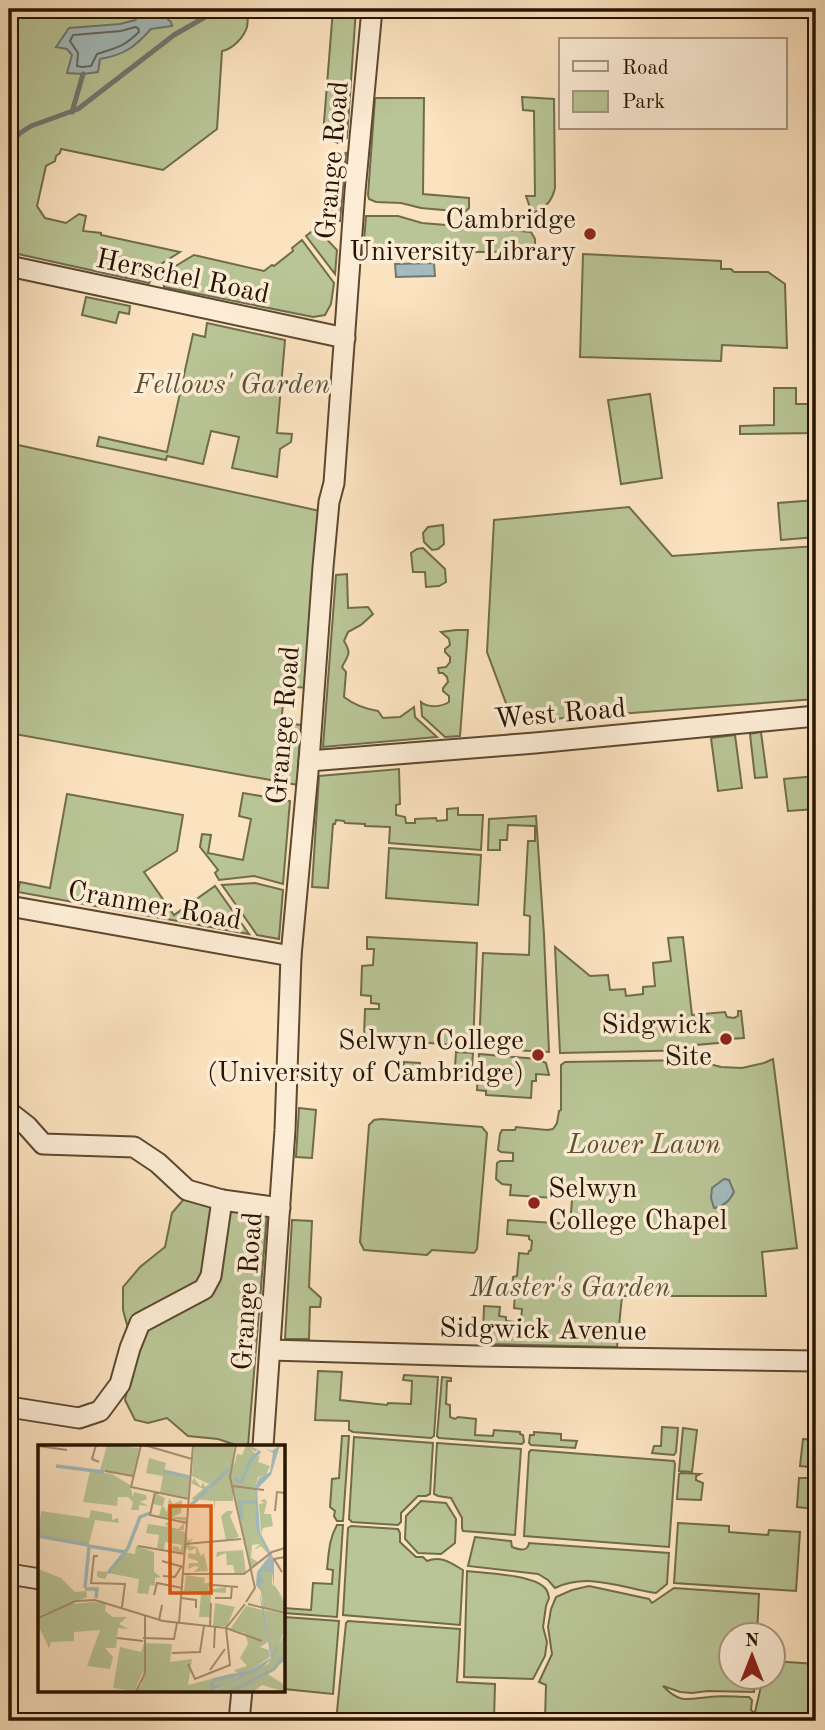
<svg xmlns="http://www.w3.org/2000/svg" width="825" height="1730" viewBox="0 0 825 1730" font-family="'Old Standard TT',serif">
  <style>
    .green { fill: #b9c596; stroke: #706c4b; stroke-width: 2 }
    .water { fill: #a3bbbc; stroke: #717871; stroke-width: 2 }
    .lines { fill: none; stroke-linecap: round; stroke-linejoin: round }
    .shore { stroke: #64685e; stroke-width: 2 }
    .stream { stroke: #717871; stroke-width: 5 }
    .minor-casing { stroke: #5c4830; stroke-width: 23 }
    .minor { stroke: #fdedd6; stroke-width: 19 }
    .poi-dot { fill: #8f2418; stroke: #fdedd6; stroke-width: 2.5 }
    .labels { text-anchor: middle; stroke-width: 7; stroke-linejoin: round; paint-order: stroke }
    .street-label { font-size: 28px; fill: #261400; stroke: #fdedd6 }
    .poi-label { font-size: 28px; fill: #261400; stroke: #fdedd6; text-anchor: end }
    .park-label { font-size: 28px; font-style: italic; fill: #595234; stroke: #fdedd6 }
    .inset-river { fill: none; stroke: #a3bbbc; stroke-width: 3.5 }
    .inset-road { fill: none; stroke: #a69073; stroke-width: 2 }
    .view { fill: #de560b; fill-opacity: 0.15; stroke: #de560b; stroke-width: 3.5 }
    .inset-edge { fill: none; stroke: #261400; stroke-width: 3.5 }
  </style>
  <rect width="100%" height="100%" fill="#fce3c0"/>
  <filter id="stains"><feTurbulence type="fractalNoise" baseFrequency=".00286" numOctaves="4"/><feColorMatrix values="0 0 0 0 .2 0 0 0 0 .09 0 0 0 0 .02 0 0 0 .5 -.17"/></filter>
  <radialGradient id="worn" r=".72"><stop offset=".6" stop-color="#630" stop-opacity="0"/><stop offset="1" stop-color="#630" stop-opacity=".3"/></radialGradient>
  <g class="green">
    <path d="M9 9H112L121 10 129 9H247C248 14 248 21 247 27 244 37 233 49 222 51L217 129 163 170 61 149 60 153 56 156 55 161 46 166 37 206 45 218 66 223 79 214 86 216 83 231 101 233V235L180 252 158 266 149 283 9 252Z"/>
    <path d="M333 9H356L347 138 338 143 323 135Z"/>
    <path d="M522 97 554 99 555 188C552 201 546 208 532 213L526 196H535L534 111 523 110Z"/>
    <path d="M375 98H424L423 194 469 198V208L465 212 421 208 401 203 376 202 369 199 368 195Z"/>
    <path d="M346 153 340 221 335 223 329 221C324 208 328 171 336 159 339 156 341 155 346 153Z"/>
    <path d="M366 216H398L422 223 531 232 535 239V251L363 254Z"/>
    <path d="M316 228 337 250 335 274 306 236Z"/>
    <path d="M302 240 334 283 331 304 325 315 313 317 164 287 163 278 169 270 194 255 264 271 272 265 274 266 293 251 292 248Z"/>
    <path d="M583 254 721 261V269H731L734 272H768L785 284 787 348 722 345 721 361 580 357Z"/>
    <path d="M86 297 130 306 129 314 119 312 116 323 82 315Z"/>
    <path d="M207 323 285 340 277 433 292 434 291 442 280 449 277 477 232 468 239 437 211 431 203 464 167 456 166 460 97 446 99 437 167 452 193 334 205 337Z"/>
    <path d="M774 388H796V404H816V433L740 434V426L774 425Z"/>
    <path d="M650 394 662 478 621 484 608 400Z"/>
    <path d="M9 443 320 511 307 688 285 686 281 723 302 725 298 765V785L9 733Z"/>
    <path d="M816 500V537L781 540 778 503Z"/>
    <path d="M629 507 672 556 816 546V699L513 722 487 652 494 520Z"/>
    <path d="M443 525 444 544 438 549 432 550 424 542 423 533 428 527Z"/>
    <path d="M423 548 445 569 446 582 439 586 426 587 425 572H413L411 553 417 549Z"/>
    <path d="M347 574 348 608 368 607 373 614 361 625 348 632 344 641C352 654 348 655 342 667L346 672 344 697C353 704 366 709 378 711L383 718 400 717 414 707 415 717 437 737 323 747 336 575Z"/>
    <path d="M456 630H468L460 736 445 737 422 716 421 702C428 708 441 707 449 702V696L443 691V688L448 682 447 677 443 673H439L438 668 446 667 450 662V657L445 652V649L450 645 449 639 441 632Z"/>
    <path d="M761 732 767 777 755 778 750 734Z"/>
    <path d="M735 735 742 788 718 791 711 738Z"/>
    <path d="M399 769 400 804 396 805V815L405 817 406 823H415V819L436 818 437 821 447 820V809L458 808V815H483L481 850 389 843 390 827 365 826V824L345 823 344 821 336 820 335 824H333L328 888 312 887 319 776Z"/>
    <path d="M816 776V809L788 811 784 779Z"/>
    <path d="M243 793 290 801 283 884 254 876 219 880 215 873 218 870 200 847 202 834 211 835 208 853 243 860 251 819 239 816Z"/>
    <path d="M67 794 183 815 177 851 144 872 174 915 215 886 249 934 18 892 20 882 50 888Z"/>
    <path d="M536 816 544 935 549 1052 479 1048 483 953 529 955 530 916 524 915 528 841H535V826L508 825 507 840H500V850H488L489 819Z"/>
    <path d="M389 848 481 855 478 905 386 898Z"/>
    <path d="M255 883 283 890 279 939 257 935 222 885Z"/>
    <path d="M367 937 477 943 473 1047 364 1037 365 1009H379V1004L371 1003V996L361 995 362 966 373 965 374 949H367Z"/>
    <path d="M683 937 692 1015 725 1012 727 1017 734 1018 738 1016V1011H741L744 1038 729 1039V1042L696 1045 697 1050 560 1053 555 947 590 976 608 975 610 990 625 989 626 996 643 994V987L655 986 653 963 671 961 668 938Z"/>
    <path d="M456 1052 473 1053 471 1081 403 1077 404 1062 420 1063V1068L448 1070V1067H455Z"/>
    <path d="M479 1054 538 1059 546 1063 549 1075 536 1074V1081H532L531 1098 486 1095V1091L477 1090Z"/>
    <path d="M773 1059 797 1248 762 1252 766 1296H622L617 1347 488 1344 483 1335 484 1306 500 1307 499 1316 506 1317V1321L515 1322 516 1320H521L522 1309 514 1308 515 1293H512L513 1277 517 1276 519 1253 528 1254 529 1251 531 1250 532 1241 529 1239V1236L507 1234 508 1220 570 1224 573 1189 555 1187 554 1198 510 1195 511 1185 502 1184 496 1179 497 1163 500 1161H513V1153L501 1152 498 1150 500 1134 502 1130H515L516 1127 547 1130 553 1129 557 1123 559 1111 561 1110V1065L565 1062 694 1060 721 1067 742 1068 764 1063Z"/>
    <path d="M299 1108 316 1110 312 1158 296 1157Z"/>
    <path d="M381 1119 482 1127 487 1133 477 1249 474 1253 432 1250 427 1255 364 1250 360 1242 369 1125 374 1120Z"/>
    <path d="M184 1199 230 1212 250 1209 267 1214 248 1446H239L218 1439 188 1436 167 1418 148 1423 135 1420 125 1400 135 1354 123 1310V1287L140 1267 165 1247 172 1213Z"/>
    <path d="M292 1220 312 1221 309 1287 321 1298 320 1307H310L309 1339H285Z"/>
    <path d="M318 1371 342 1372 340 1400 387 1405 388 1403 411 1404 412 1381 403 1380 404 1375 438 1377 434 1436 431 1438 353 1432 349 1430V1421L315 1420Z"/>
    <path d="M442 1377 451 1378V1381H447L446 1404 450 1405V1417L455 1419 458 1417 476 1419 475 1435 493 1436 494 1430 520 1432V1434L523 1435 524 1442 522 1444 439 1438 437 1436Z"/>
    <path d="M662 1427 678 1428 676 1452 674 1455 652 1453 654 1446H661Z"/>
    <path d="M683 1428 697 1430 692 1472 679 1471Z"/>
    <path d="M534 1432 561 1434V1440L577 1441 575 1448 531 1445 529 1443 530 1435H534Z"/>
    <path d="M342 1436H349L343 1521H337L334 1516 335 1511 330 1507 332 1479 339 1478Z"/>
    <path d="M354 1437 433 1443 430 1494 426 1496H418L401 1513V1522L398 1525 352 1522 349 1519Z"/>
    <path d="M803 1439 816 1440V1509L797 1507 799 1478H810V1467L800 1466Z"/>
    <path d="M437 1443 521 1449 515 1535 463 1531 462 1528V1518L451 1498 438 1496 434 1494Z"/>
    <path d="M531 1450 674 1461 675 1464 669 1547 524 1536 529 1452Z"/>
    <path d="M681 1473 700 1474 696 1476V1480L703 1483 701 1500 677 1499 679 1474Z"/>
    <path d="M421 1501 446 1503 456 1519 455 1543 441 1554 418 1553 405 1539 406 1516Z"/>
    <path d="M678 1523 729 1526V1532L768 1535 769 1530 800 1532 796 1591 674 1583Z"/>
    <path d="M337 1525H343L337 1617 284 1613V1608L311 1610 313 1583 332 1584 333 1570 327 1569C329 1552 329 1539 337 1525Z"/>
    <path d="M351 1526 398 1529 400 1533V1542L416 1557H423L427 1561C441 1555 451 1563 463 1570L460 1625 343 1615 348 1528Z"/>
    <path d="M475 1537 511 1541 512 1547C519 1550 528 1552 529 1543L669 1553 667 1584 656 1593C621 1588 589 1572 555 1588L548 1580 538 1574 468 1566Z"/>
    <path d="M467 1571C485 1573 533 1575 545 1588 548 1591 548 1593 549 1598L546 1606 543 1627 547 1642 545 1656 533 1679 464 1677Z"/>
    <path d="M589 1586 649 1599 652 1603 674 1588 759 1594 757 1635 730 1636V1678H755L754 1692 708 1691 692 1693 680 1692 663 1686C680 1704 688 1699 709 1697 722 1695 736 1697 749 1697L752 1700 751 1710 755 1713C757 1701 761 1690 762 1678H772L773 1661 816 1664V1709L809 1714V1721H573L545 1719 546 1685 539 1682 552 1654 548 1627 551 1609 556 1597 572 1590Z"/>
    <path d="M284 1617 339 1621 333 1694 284 1689Z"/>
    <path d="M348 1621 460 1629 457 1682 495 1684 494 1721H336L346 1623Z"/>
  </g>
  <g class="water">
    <path d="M146 9H157L171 22 172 26 151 29C135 47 124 55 100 59L98 72 83 74 67 73 72 55 67 49 56 47 69 28 120 24 135 20Z"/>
    <path d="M434 263 435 276 396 277 395 264Z"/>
    <path d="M724 1179 729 1180 734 1192C730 1200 724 1207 714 1208L711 1198 712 1188Z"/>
  </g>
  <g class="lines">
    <path class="shore" d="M135 27 138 28 139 32C122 48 118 47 97 54L91 66 82 67 77 66 78 53 70 41 73 35 121 31Z"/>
    <g class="stream">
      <path d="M72 112 83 74"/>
      <path d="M9 146 20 133 31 126 78 109 174 35 219 9"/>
    </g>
    <g class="minor-casing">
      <g id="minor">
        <path d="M9 266 345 338"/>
        <path d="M309 761 535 743 816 716"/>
        <path d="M9 906 291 956"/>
        <path d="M9 1112 27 1126 43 1144 134 1147 158 1163 187 1190 222 1200 280 1208"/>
        <path d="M270 1350 477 1356 816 1361"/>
        <path d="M9 1407 79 1418 100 1411 120 1384 130 1348 140 1323 204 1289 211 1276 222 1200"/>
        <path d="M263 1446 285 1130 291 956 309 761 323 567 329 502 334 483 355 191 372 9"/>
        <path d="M9 1574 40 1579"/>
        <path d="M239 1721 242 1690"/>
      </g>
    </g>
    <use href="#minor" class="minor"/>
  </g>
  <g class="poi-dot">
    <circle cx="590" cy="234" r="7"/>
    <circle cx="726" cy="1039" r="7"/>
    <circle cx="538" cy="1055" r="7"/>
    <circle cx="534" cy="1203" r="7"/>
  </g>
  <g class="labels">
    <g class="street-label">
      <text transform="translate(331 160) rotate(-85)" y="10">Grange Road</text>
      <text transform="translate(183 275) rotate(12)" y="10">Herschel Road</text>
      <text transform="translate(560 712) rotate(-5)" y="10">West Road</text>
      <text transform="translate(282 725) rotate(-85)" y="10">Grange Road</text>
      <text transform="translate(155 904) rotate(10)" y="10">Cranmer Road</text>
      <text transform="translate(246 1291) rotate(-86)" y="10">Grange Road</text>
      <text transform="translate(543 1328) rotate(1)" y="10">Sidgwick Avenue</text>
    </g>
    <g class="poi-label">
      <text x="576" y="228">Cambridge<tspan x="576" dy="32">University Library</tspan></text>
      <text x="712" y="1033">Sidgwick<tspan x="712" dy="32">Site</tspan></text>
      <text x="524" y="1049">Selwyn College<tspan x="524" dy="32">(University of Cambridge)</tspan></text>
      <text x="548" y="1197" text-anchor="start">Selwyn<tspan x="548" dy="32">College Chapel</tspan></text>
    </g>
    <g class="park-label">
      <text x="232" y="393">Fellows' Garden</text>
      <text x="644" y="1153">Lower Lawn</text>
      <text x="570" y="1296">Master's Garden</text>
    </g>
  </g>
  <g transform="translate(38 1445)">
    <rect width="247" height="247" fill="#fce3c0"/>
    <path d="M69 0 101 3 95 31 62 26ZM156 0H196L195 56H177V65L176 56 153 54 165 44 153 38 156 33 163 42 165 37 167 42 171 39V46L175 41 154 31ZM208 0 220 4 217 7 212 3 217 9 222 6 215 15 222 10 220 17 232 21 228 30 220 32 217 44 219 84 230 109 223 101 216 105 222 99 214 100 213 113 220 117 213 124 193 32 199 9 204 10ZM111 13 128 18 126 27 152 32 150 53 122 47 125 31 108 28ZM52 26 74 29 92 40 95 52 96 47 108 50 109 54 102 57 111 61 101 60V65H93L95 57 90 52H80L79 61 45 57ZM117 48 127 53 125 61 129 67 131 53 135 59 144 55 143 68 134 72H148L149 76 121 71 124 61 115 59ZM227 54 229 57 226 69H233L235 81 225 83 223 89 221 59 227 58 222 56ZM53 65 74 69V75L80 73 81 78 57 75 51 99 0 91 3 66 51 73ZM189 66H195L192 71 201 92 188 95 183 71ZM131 76 132 82 140 84 146 78V85H140L148 87 150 96 155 93 146 108 134 105 135 101 141 102V107L144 100 127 97 126 105 119 103 121 90 108 88 110 79 131 82 127 79ZM148 100 159 102 163 111 166 108 170 126 156 127 161 122 157 121 150 124 151 118H160V116L150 113V108L158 109V103L151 106ZM98 101 116 107V127L123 132 117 133V141L112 140 110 149 99 148 101 134 70 128 67 134 59 132V126L70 127 86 107 97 109ZM205 105 208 128H197L195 120H189L188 108 178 112 179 107ZM225 123 234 127V139L247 158V168L225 163 220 127ZM0 124 23 133 37 147 48 146 49 152 0 171ZM148 130 167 133 166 138H172L170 145 188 142V148L173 147 172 172H161L163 148 146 146ZM57 157 68 158 67 166 75 172H89L81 179 91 184 80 183 78 203H67L75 212 72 224 49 221 62 185 36 187V196L13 197 11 203 0 180V174L33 159ZM177 158 197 162 189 181H175ZM208 161 225 165 230 197 222 202 231 205 232 212 203 231 196 225 209 221 202 213 210 199 207 188 192 184ZM226 165 247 169V184L234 211ZM247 188V216L228 228 247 240V247L224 240 215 247H174L230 219ZM106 198 134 199 132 217 154 214 150 240 196 228 198 234 172 247H99L104 239 105 226 97 246 75 243 82 202 103 207Z" fill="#b9c596"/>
    <path d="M242 0 233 30 219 44 222 87 236 114V140L247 156 236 143 234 127H222L227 139 222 137 223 146 218 140 219 127 231 111 218 84 217 43 221 33 232 27 235 8 227 3 234 6ZM221 148 226 165 234 210 247 184 236 211 223 224 172 247 173 234 177 241 189 238 233 213Z" fill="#a3bbbc"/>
    <path class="inset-river" d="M18 21 66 27M125 26 151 32M196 33 203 37 212 16 222 6M153 60 191 24M204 74 202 57H218M0 91 50 100M70 128 90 103 102 72 112 68M47 143 51 101 87 107M47 144H59L58 153M175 235 217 226M192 247 236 224 246 211"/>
    <path class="inset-road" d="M58 0 54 14 61 17M103 0 93 42 151 54M106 0 154 14M198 0 192 32 217 143 208 157M0 1 29 5M67 26 95 31M195 41 226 45M117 47 112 70 149 78M237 66 239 47 247 48M147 99 203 94M100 101 147 109M60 111H56L53 138 87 139 84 162M124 116 145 122M244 127 236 114 247 112M145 129H206L234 107 247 103M125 131 137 132 143 122M175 140 200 142M116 150 119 138 144 143M143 153 158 155V163M177 153H193L194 141M210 159 247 168M0 173 38 156 57 155 125 176 188 183 207 159M121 175 124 160 123 166M141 178 155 0M172 181 173 158M79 193 105 196M105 193 136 194 139 178M176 203 177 182M134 208 162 207 166 181M150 219 157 234 192 220 188 183 224 196M172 225 187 204M98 247 107 228V171"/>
    <path class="view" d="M132 61H173V148H132Z"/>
    <rect width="247" height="247" class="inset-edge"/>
  </g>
  <rect width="825" height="1730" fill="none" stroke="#fce3c0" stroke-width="35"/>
  <rect x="10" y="10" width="804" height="1709" fill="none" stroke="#261400" stroke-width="3.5"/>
  <rect x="18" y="18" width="790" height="1695" fill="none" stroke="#261400" stroke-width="2"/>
  <rect x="559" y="38" width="228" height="91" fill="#fdedd6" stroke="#a79680" stroke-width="2"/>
  <rect x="573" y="61" width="35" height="10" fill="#fdedd6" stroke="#a79680" stroke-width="2"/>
  <text x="622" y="74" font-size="21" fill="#261400">Road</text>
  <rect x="573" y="91" width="35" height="21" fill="#b9c596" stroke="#a79680" stroke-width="2"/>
  <text x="622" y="108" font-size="21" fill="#261400">Park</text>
  <g transform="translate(752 1656)"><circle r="33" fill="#fdedd6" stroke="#a79680" stroke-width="2"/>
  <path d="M0-5L12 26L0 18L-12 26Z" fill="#8f2418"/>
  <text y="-10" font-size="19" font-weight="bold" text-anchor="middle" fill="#261400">N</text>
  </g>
  <rect width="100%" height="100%" filter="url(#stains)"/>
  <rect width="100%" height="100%" fill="url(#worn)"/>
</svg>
